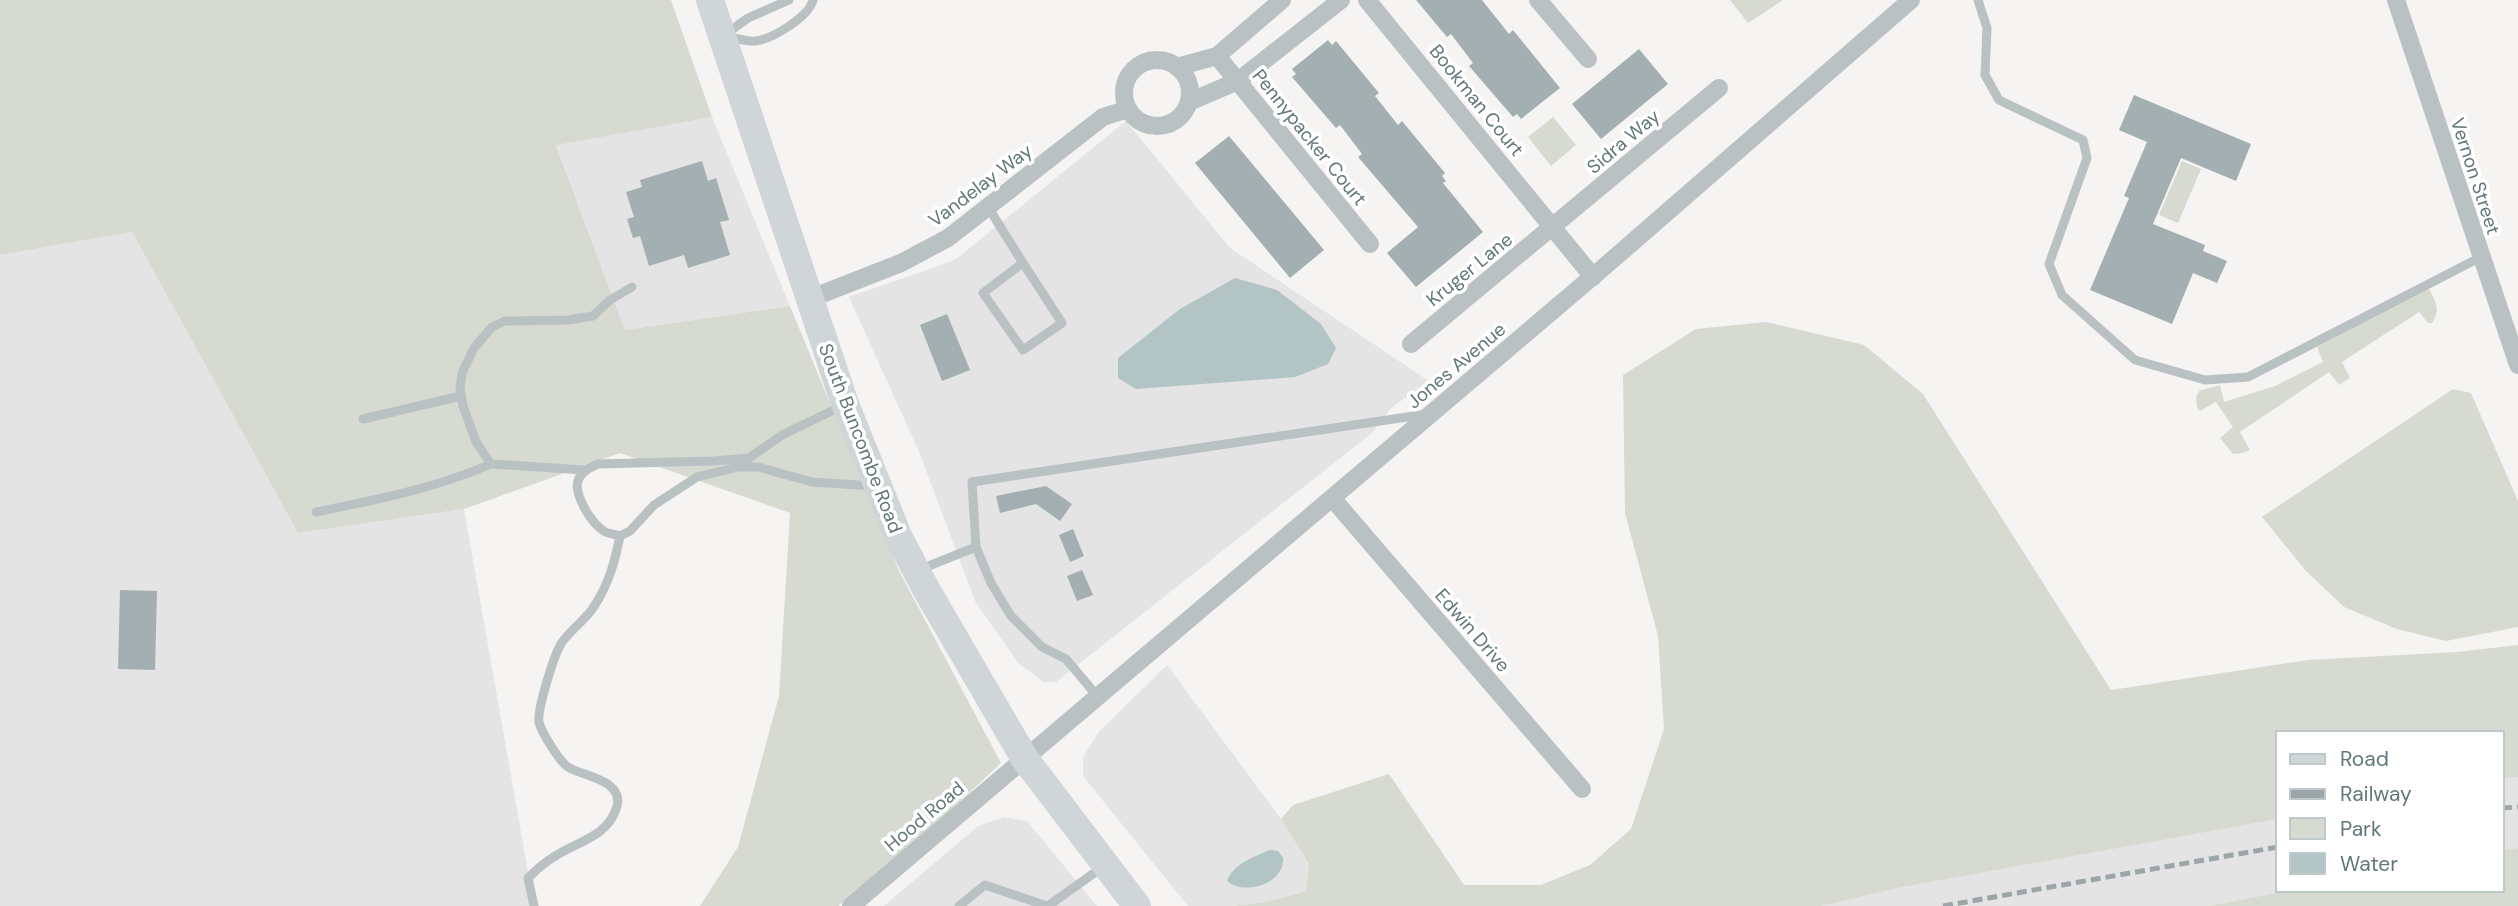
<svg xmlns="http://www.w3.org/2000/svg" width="2518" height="906" viewBox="0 0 2518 906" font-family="'DM Sans',sans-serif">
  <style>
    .built { fill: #e3e4e3 }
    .green { fill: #d6dad1 }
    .water { fill: #b2c4c4 }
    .building { fill: #a4afb1 }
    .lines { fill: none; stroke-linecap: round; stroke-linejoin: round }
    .lane { stroke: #bac1c2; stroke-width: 9 }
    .street { stroke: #bac1c2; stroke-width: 18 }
    .primary { stroke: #d0d6d8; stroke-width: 28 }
    .rail { stroke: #9ca6a8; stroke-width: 5; stroke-dasharray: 10 5; stroke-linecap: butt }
    .labels { text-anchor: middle; stroke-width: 7; stroke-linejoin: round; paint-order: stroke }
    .street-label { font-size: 19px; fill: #62777b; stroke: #fff }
  </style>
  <rect width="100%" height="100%" fill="#f5f4f2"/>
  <g class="built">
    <path d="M712 117 790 306 625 330 556 144Z"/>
    <path d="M1126 121 1230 248 1429 381 1391 408 1372 433 1056 682H1044L1018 663 975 601 920 454 849 297 955 260Z"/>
    <path d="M132 232 298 533 464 509 534 906H0V255Z"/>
    <path d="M1167 665 1281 819 1309 864 1306 891 1266 902 1231 906H1188L1083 776V757L1099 732Z"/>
    <path d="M2518 777V848L2502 851V779Z"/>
    <path d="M1004 817 1027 821 1097 906H884L978 826Z"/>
    <path d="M2278 819V890H2292L2208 906H1821L1898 888Z"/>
  </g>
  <g class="green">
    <path d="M0 0H671L712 117 556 145 625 330 790 306 899 571 1001 763 879 877 838 906H700L738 847 779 696 790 513 620 453 464 509 298 533 132 232 0 255Z"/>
    <path d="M1730 0H1783L1748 23Z"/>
    <path d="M1553 117 1576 145 1551 166 1528 137Z"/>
    <path d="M2182 161 2201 169 2178 223 2159 215Z"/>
    <path d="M2424 288 2429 289C2436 303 2441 309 2432 323H2428L2419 312 2342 362 2350 378 2339 385 2329 372 2240 432 2250 450 2243 453 2233 454 2220 438 2233 427 2216 402 2200 411 2197 408 2196 397 2199 391 2220 385 2224 402 2275 386 2323 362 2317 347Z"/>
    <path d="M1766 322 1864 345 1923 394 2111 690 2308 660 2457 652 2518 645V777L2502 779V733H2278V819L1898 888 1821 906H1231L1266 902 1306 891 1309 864 1281 819 1293 805 1389 774 1464 885H1541L1590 865 1631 829 1664 729 1658 636 1625 513 1623 375 1696 329Z"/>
    <path d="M2453 389 2471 393 2518 501V627L2446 641 2397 629 2344 607 2306 571 2262 517Z"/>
    <path d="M2518 848V906H2208L2292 890H2502V851Z"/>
  </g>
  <g class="water">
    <path d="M1235 278 1277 290 1321 324 1336 348 1328 364 1295 377 1136 389 1118 378V358L1180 309Z"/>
    <path d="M1269 850 1278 851 1283 858C1285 884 1244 896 1227 881 1234 863 1253 858 1269 850Z"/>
  </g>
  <g class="building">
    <path d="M1416 0H1482L1509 34 1513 30 1560 88 1521 119 1517 114 1513 117 1469 66 1473 63 1451 34 1447 37Z"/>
    <path d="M1328 40 1332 45 1336 41 1379 93 1375 96 1398 125 1402 121 1445 173 1442 176 1446 181 1443 183 1483 232 1416 287 1387 253 1418 227 1358 157 1362 154 1340 125 1336 128 1292 77 1296 74 1292 69Z"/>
    <path d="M1639 49 1668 84 1601 139 1572 104Z"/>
    <path d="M2134 95 2251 144 2236 181 2181 158 2153 224 2205 245 2203 251 2227 261 2217 283 2193 273 2172 324 2090 290 2129 198 2124 196 2147 142 2119 130Z"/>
    <path d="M1229 136 1324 250 1290 278 1195 163Z"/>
    <path d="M702 161 708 181 716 178 729 220 720 222 730 255 688 268 684 255 649 266 640 236 633 238 627 219 634 217 626 192 642 187 640 180Z"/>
    <path d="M947 314 970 370 942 381 920 325Z"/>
    <path d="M1046 486 1072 504 1060 521 1036 504 1000 513 996 496Z"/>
    <path d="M1073 529 1084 556 1070 562 1059 535Z"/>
    <path d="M1082 570 1093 595 1077 601 1067 576Z"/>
    <path d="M120 590 157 591 155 670 118 669Z"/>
  </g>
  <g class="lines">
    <g class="lane">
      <path d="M1978 0 1987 28 1985 75 1999 100 2083 140 2087 158 2049 264 2062 295 2135 360 2205 380 2248 377 2481 257"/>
      <path d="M726 34 748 18 789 0"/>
      <path d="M728 37C736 38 747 42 756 41 772 39 809 17 813 0"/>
      <path d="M988 207 1023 263 983 293 1023 350 1062 323 1023 263"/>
      <path d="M842 406 782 435 749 458 713 461 598 464C573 474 573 487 585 509 589 516 596 526 604 531 608 534 615 534 620 536L630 531 654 505 697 477 738 467H758L812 482 874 486"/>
      <path d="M363 419 461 396"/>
      <path d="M584 470 491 464 476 442 463 406 460 389 462 373 474 348 492 327 505 321 568 320 593 316 610 300 632 287"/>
      <path d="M316 512C375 500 436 488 491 464"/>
      <path d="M976 547 972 482 1427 414"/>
      <path d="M921 569 976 547 991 583 1011 616 1042 647 1066 659 1098 697"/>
      <path d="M534 906 528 878C537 869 546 861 557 855 579 841 609 836 617 806 624 780 582 776 568 767 560 762 541 732 539 722 537 710 555 650 563 641 572 628 587 619 595 605 609 583 615 561 620 536"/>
      <path d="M959 906 985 885 1047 906"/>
      <path d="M1048 906 1104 866"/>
    </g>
    <g class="street">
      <path d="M1367 0 1593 277"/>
      <path d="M1538 0 1588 59"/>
      <path d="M2396 0 2518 365"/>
      <path d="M1217 56 1370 244"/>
      <circle cx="1157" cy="93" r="33"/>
      <path d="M1177 67 1217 56 1282 0"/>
      <path d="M1189 102 1238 81 1341 0"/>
      <path d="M809 299 901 263 948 238 1103 117 1128 109"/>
      <path d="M1411 344 1719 88"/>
      <path d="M1332 498 1582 789"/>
      <path d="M851 906 1604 267 1911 0"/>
    </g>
    <path class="primary" d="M710 0 845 404 898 536 926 589 1025 759 1137 906"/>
    <g class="rail">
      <path d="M2502 808 2518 807"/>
      <path d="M1943 906 2278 847"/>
    </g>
  </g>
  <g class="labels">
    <g class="street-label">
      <text transform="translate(1477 100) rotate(51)" y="7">Bookman Court</text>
      <text transform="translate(1310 137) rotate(51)" y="7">Pennypacker Court</text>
      <text transform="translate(1623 141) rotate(-40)" y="7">Sidra Way</text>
      <text transform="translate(2476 176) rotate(72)" y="7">Vernon Street</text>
      <text transform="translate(980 185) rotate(-37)" y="7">Vandelay Way</text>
      <text transform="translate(1469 269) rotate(-39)" y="7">Kruger Lane</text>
      <text transform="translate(1456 365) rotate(-40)" y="7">Jones Avenue</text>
      <text transform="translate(861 438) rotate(69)" y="7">South Buncombe Road</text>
      <text transform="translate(1473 630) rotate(49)" y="7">Edwin Drive</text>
      <text transform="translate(924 816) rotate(-40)" y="7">Hood Road</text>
    </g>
  </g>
  <rect x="2276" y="731" width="228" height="161" fill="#ffffff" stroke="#c0c9ca" stroke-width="2"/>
  <rect x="2290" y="754" width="35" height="10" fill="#d0d6d8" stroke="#c0c9ca" stroke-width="2"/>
  <text x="2340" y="766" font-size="21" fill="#62777b">Road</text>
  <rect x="2290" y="789" width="35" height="10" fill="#9ca6a8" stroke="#c0c9ca" stroke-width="2"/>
  <text x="2340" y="801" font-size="21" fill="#62777b">Railway</text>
  <rect x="2290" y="818" width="35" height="21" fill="#d6dad1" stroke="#c0c9ca" stroke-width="2"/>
  <text x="2340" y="836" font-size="21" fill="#62777b">Park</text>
  <rect x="2290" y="853" width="35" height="21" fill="#b2c4c4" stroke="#c0c9ca" stroke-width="2"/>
  <text x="2340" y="871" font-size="21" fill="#62777b">Water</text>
</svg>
